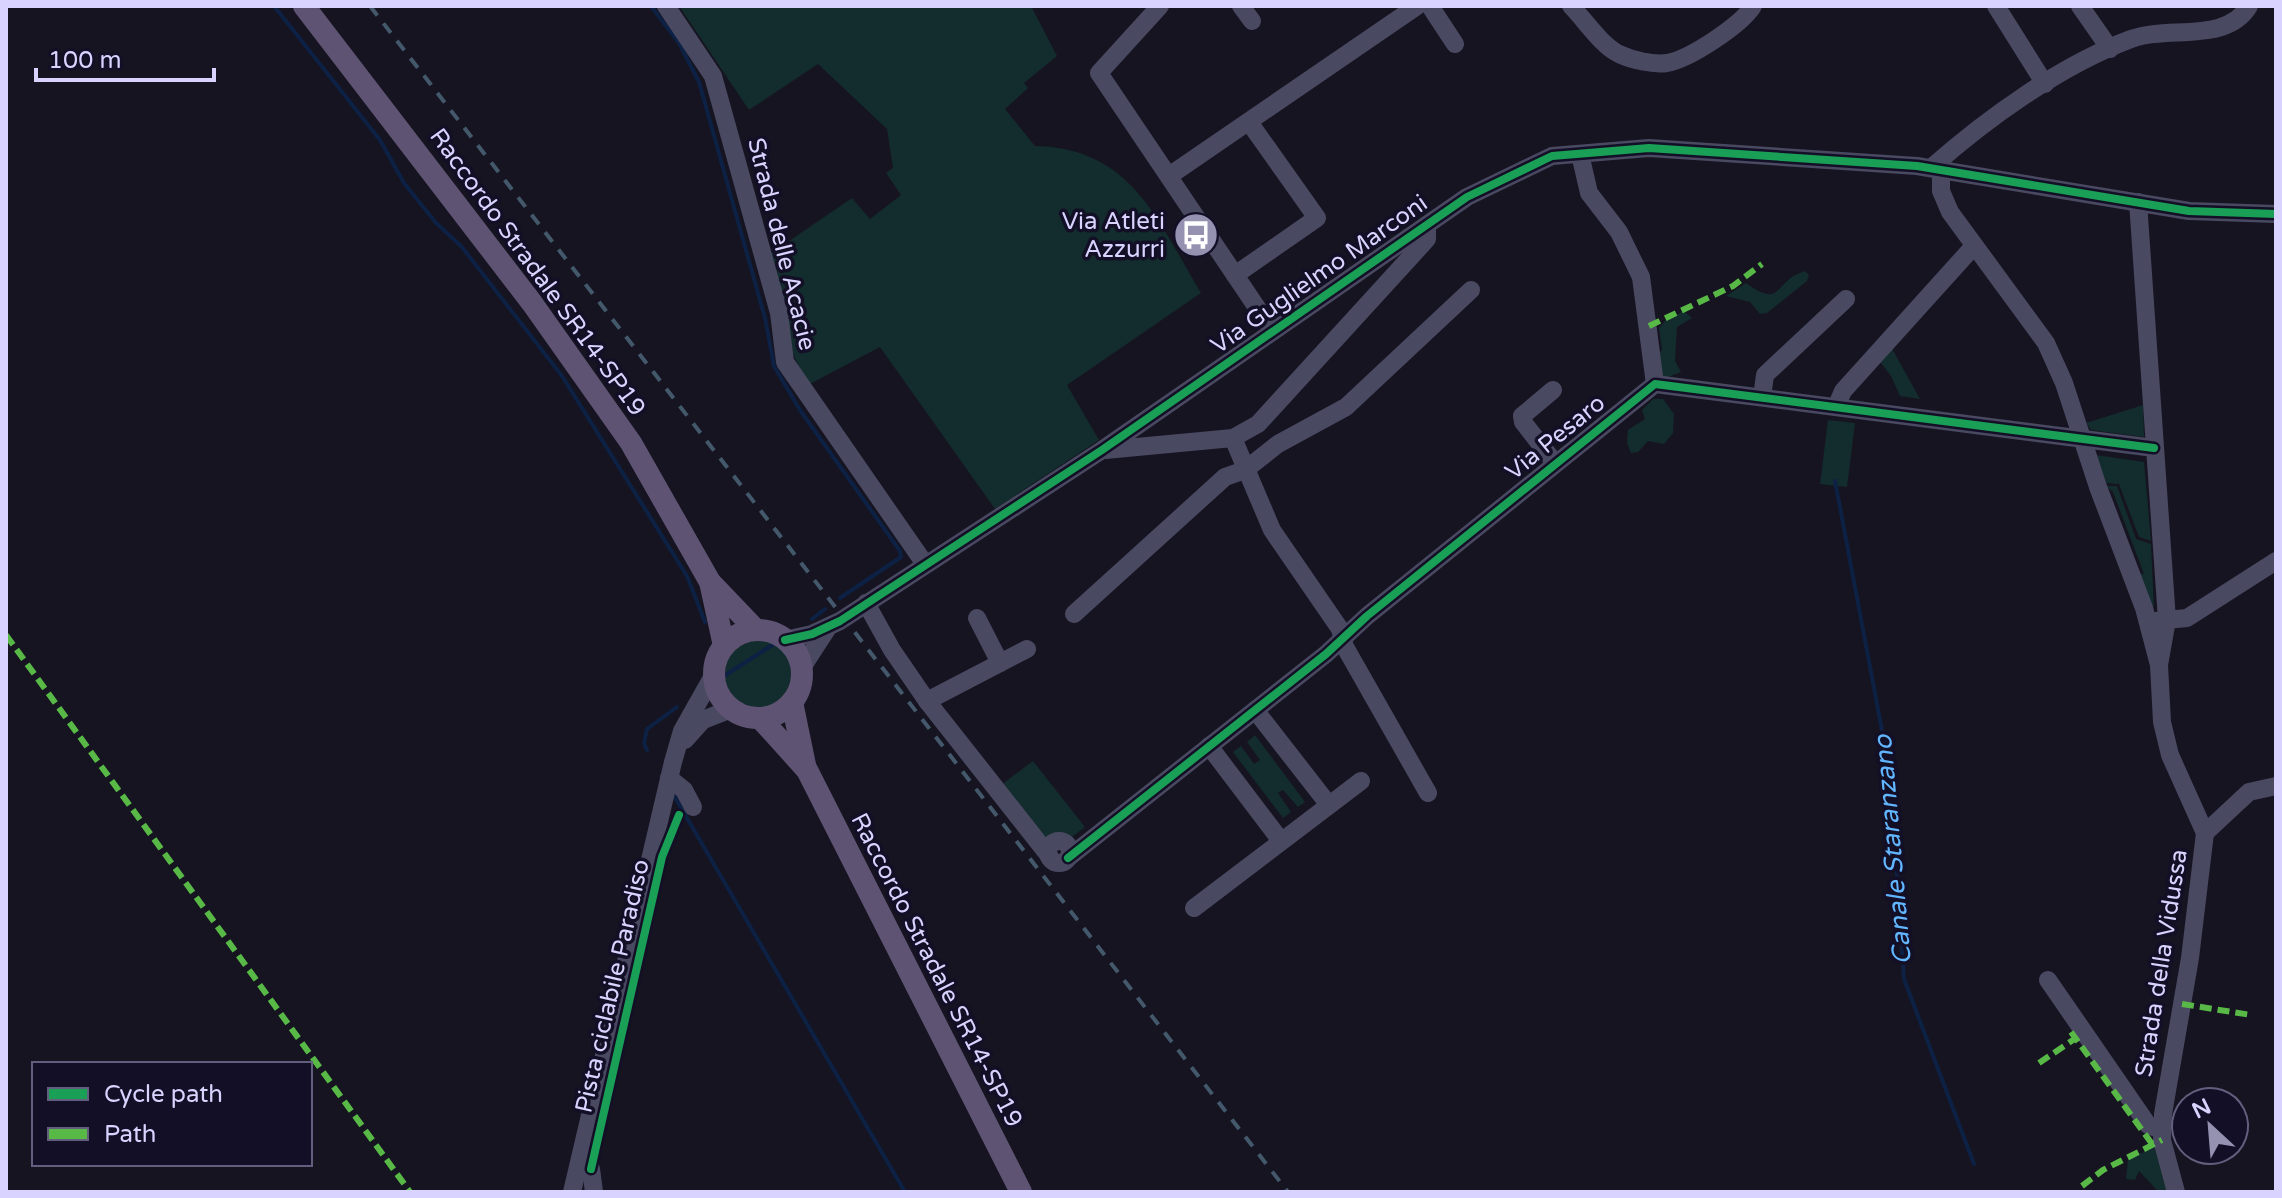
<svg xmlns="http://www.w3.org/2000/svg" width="2282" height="1198" viewBox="0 0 2282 1198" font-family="'Varela Round',sans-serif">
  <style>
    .green { fill: #132c2d }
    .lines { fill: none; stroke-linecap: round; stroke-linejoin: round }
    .stream { stroke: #0d2144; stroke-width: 4 }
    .minor { stroke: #4a4962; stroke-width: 18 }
    .major { stroke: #5e5373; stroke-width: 22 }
    .rail { stroke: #43596b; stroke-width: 4; stroke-dasharray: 12 10; stroke-linecap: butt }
    .quiet { stroke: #58b947; stroke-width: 6; stroke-dasharray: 12 6; stroke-linecap: butt }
    .cycleway-casing { stroke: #130f26; stroke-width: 13 }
    .cycleway { stroke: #1a9f57; stroke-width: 8 }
    .labels { text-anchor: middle; stroke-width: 7; stroke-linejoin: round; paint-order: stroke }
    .poi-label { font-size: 24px; fill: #d9d4ff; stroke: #130f26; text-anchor: end }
    .street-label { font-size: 24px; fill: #d9d4ff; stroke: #130f26 }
    .water-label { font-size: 26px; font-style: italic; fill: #62b6ff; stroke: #130f26 }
  </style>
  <rect width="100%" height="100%" fill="#161421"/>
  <g class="green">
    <path d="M679 6H1031L1057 56 1024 83 1028 88 1005 109 1035 146C1132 148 1157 220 1201 293L1067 385 1099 440 995 509 880 347 808 385 791 350 770 254 852 198 870 219 901 195 886 173 893 168 887 129 818 64 749 110Z"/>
    <path d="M1805 271 1809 275 1807 281 1767 313 1760 314 1750 302 1726 296 1746 283C1784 310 1772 281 1805 271Z"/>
    <path d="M1684 311 1692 318 1677 327 1675 361 1681 372 1663 379 1658 357 1662 349 1659 328 1666 320Z"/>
    <path d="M1890 345 1920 399 1900 396 1891 376 1878 359Z"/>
    <path d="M1653 399H1663L1674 414 1673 433 1664 444 1648 441 1638 452 1631 453 1627 443 1628 430 1645 419 1642 410Z"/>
    <path d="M2143 405 2144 437 2091 430 2086 423Z"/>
    <path d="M1828 420 1855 423 1847 487 1820 484Z"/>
    <path d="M2096 455 2144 462 2151 541 2139 537 2119 484 2105 483Z"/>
    <path d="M2106 486H2117L2136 539 2151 544 2154 607H2150L2138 573 2144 574 2113 492Z"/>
    <circle cx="757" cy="675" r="37"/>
    <path d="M1255 735 1305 802 1298 807 1283 790 1278 793 1291 812 1283 818 1233 752 1241 746 1254 764 1260 760 1247 742Z"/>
    <path d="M1033 761 1085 827 1068 840 1055 837 1046 844 1001 785Z"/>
    <path d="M2155 1147 2160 1152 2172 1192H2159L2139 1171 2135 1180 2126 1179 2128 1159Z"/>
  </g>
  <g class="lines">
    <g class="stream">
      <path d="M274 6 380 140 404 183 436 223 461 246 562 376 687 576 705 622"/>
      <path d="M651 6 679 43 699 82 765 318 774 366 800 410 900 551 901 557 840 598"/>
      <path d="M1835 481 1890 773 1904 979 1974 1164"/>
      <path d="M812 619 825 609"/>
      <path d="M724 676 777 642"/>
      <path d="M647 750 644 743 647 729 677 707"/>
      <path d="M673 794 905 1192"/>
    </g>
    <g class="minor">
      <path d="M666 6 713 76 779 313 785 362 925 564"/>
      <path d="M1160 6 1099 73 1272 330"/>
      <path d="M1241 6 1252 21"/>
      <path d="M1430 6 1455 44"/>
      <path d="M1571 6C1585 20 1601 45 1619 54 1632 60 1653 65 1667 63 1690 59 1741 25 1753 6"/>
      <path d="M1996 6 2045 84"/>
      <path d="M2080 6 2110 49"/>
      <path d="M1580 154 1589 193 1619 232 1641 277 1655 384"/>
      <path d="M1931 168C1986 119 2061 65 2131 39 2168 25 2226 44 2249 6"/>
      <path d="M1941 170V191L1950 212 2046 343 2064 383 2098 487 2144 608 2159 665 2162 722 2170 755 2205 833 2190 958 2163 1114 2162 1140 2176 1192"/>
      <path d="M1169 176 1417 6"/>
      <path d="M2138 202 2167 620 2159 665"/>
      <path d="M1235 275 1317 218 1249 122"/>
      <path d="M1553 390 1522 416 1523 422 1555 463"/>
      <path d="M1762 397 1765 375 1846 299"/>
      <path d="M1836 407 1843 391 1973 247"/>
      <path d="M1233 438 1272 530 1340 629 1345 647 1428 793"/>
      <path d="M1105 450 1233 438 1258 424 1427 239V225"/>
      <path d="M866 603 892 650 927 701 1050 857"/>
      <path d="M1074 614 1225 477 1245 470 1278 444 1346 407 1471 290"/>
      <path d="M977 618 1000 663"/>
      <path d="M2156 621 2187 618 2276 561"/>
      <path d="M785 640 812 634 840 621 1102 450 1467 197 1552 156 1649 148 1917 166 2189 211 2276 214"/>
      <path d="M801 669 827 629"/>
      <path d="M927 701 1027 649"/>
      <path d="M1255 710 1329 805"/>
      <path d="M685 740 703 720 731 709"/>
      <path d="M1209 746 1281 841"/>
      <path d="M669 778 684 790 693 807"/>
      <path d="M2205 833 2249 792 2276 786"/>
      <circle cx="1059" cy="852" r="11"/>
      <path d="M1068 858 1326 654 1367 616 1655 384 2154 448"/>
      <path d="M1194 908 1361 781"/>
      <path d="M2048 980 2148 1125 2162 1130"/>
      <path d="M580 1162 591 1169 594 1192"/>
      <path d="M572 1192 673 762 682 731 713 676"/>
    </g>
    <g class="major">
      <path d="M304 6 532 303 631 443 710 582 724 646"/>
      <path d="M713 585 756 630"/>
      <circle cx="758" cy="674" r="44"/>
      <path d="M792 702 805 765"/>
      <path d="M760 718 807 770 1021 1192"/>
    </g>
    <path class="rail" d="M370 6 1288 1192"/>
    <g class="quiet">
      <path d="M1649 326 1733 286 1762 264"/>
      <path d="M6 635 410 1192"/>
      <path d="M2182 1004 2251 1015"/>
      <path d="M2071 1032 2152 1144"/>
      <path d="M2039 1063 2076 1038"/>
      <path d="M2082 1186 2103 1170 2162 1140"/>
    </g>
    <g class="cycleway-casing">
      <g id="cycleway">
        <path d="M785 640 812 634 840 621 1102 450 1467 197 1552 156 1649 148 1917 166 2189 211 2276 214"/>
        <path d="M1068 858 1326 654 1367 616 1655 384 2154 448"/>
        <path d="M591 1169 662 857 679 815"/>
      </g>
    </g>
    <use href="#cycleway" class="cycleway"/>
  </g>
  <defs>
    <g id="bus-disc" transform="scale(2.3)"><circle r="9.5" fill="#9591b1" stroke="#130f26"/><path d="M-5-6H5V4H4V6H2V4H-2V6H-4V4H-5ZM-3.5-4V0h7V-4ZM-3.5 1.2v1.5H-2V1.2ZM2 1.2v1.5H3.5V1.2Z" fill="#fff"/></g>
  </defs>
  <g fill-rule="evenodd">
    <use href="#bus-disc" x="1196" y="235"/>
  </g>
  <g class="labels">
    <g class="poi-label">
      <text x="1165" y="229">Via Atleti<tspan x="1165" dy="28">Azzurri</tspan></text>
    </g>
    <g class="street-label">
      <text transform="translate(782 244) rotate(76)" y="8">Strada delle Acacie</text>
      <text transform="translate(538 272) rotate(54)" y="8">Raccordo Stradale SR14-SP19</text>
      <text transform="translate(1319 274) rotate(-35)" y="8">Via Guglielmo Marconi</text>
      <text transform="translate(1555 437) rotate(-39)" y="8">Via Pesaro</text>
      <text transform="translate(2161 963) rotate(-81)" y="8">Strada della Vidussa</text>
      <text transform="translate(937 970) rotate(63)" y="8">Raccordo Stradale SR14-SP19</text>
      <text transform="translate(612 986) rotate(-77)" y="8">Pista ciclabile Paradiso</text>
    </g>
    <g class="water-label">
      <text transform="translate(1892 850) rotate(-95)" y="9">Canale Staranzano</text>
    </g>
  </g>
  <rect width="2282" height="1198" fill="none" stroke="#d9d4ff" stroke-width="16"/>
  <rect x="32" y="1062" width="280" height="104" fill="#130f26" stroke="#625e7d" stroke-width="2"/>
  <rect x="48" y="1088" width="40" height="12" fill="#1a9f57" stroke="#625e7d" stroke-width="2"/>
  <text x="104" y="1102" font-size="24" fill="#d9d4ff">Cycle path</text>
  <rect x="48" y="1128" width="40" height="12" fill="#58b947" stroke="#625e7d" stroke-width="2"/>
  <text x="104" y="1142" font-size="24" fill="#d9d4ff">Path</text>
  <g transform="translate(2210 1126) rotate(334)"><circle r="38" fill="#130f26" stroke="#625e7d" stroke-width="2"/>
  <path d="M0-6L14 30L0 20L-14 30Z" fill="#9591b1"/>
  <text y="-12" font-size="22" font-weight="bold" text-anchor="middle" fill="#d9d4ff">N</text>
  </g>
  <path d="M36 68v12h178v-12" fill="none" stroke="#d9d4ff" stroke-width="4"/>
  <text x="48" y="68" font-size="24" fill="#d9d4ff" stroke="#130f26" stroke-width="6" paint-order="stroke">100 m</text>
</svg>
